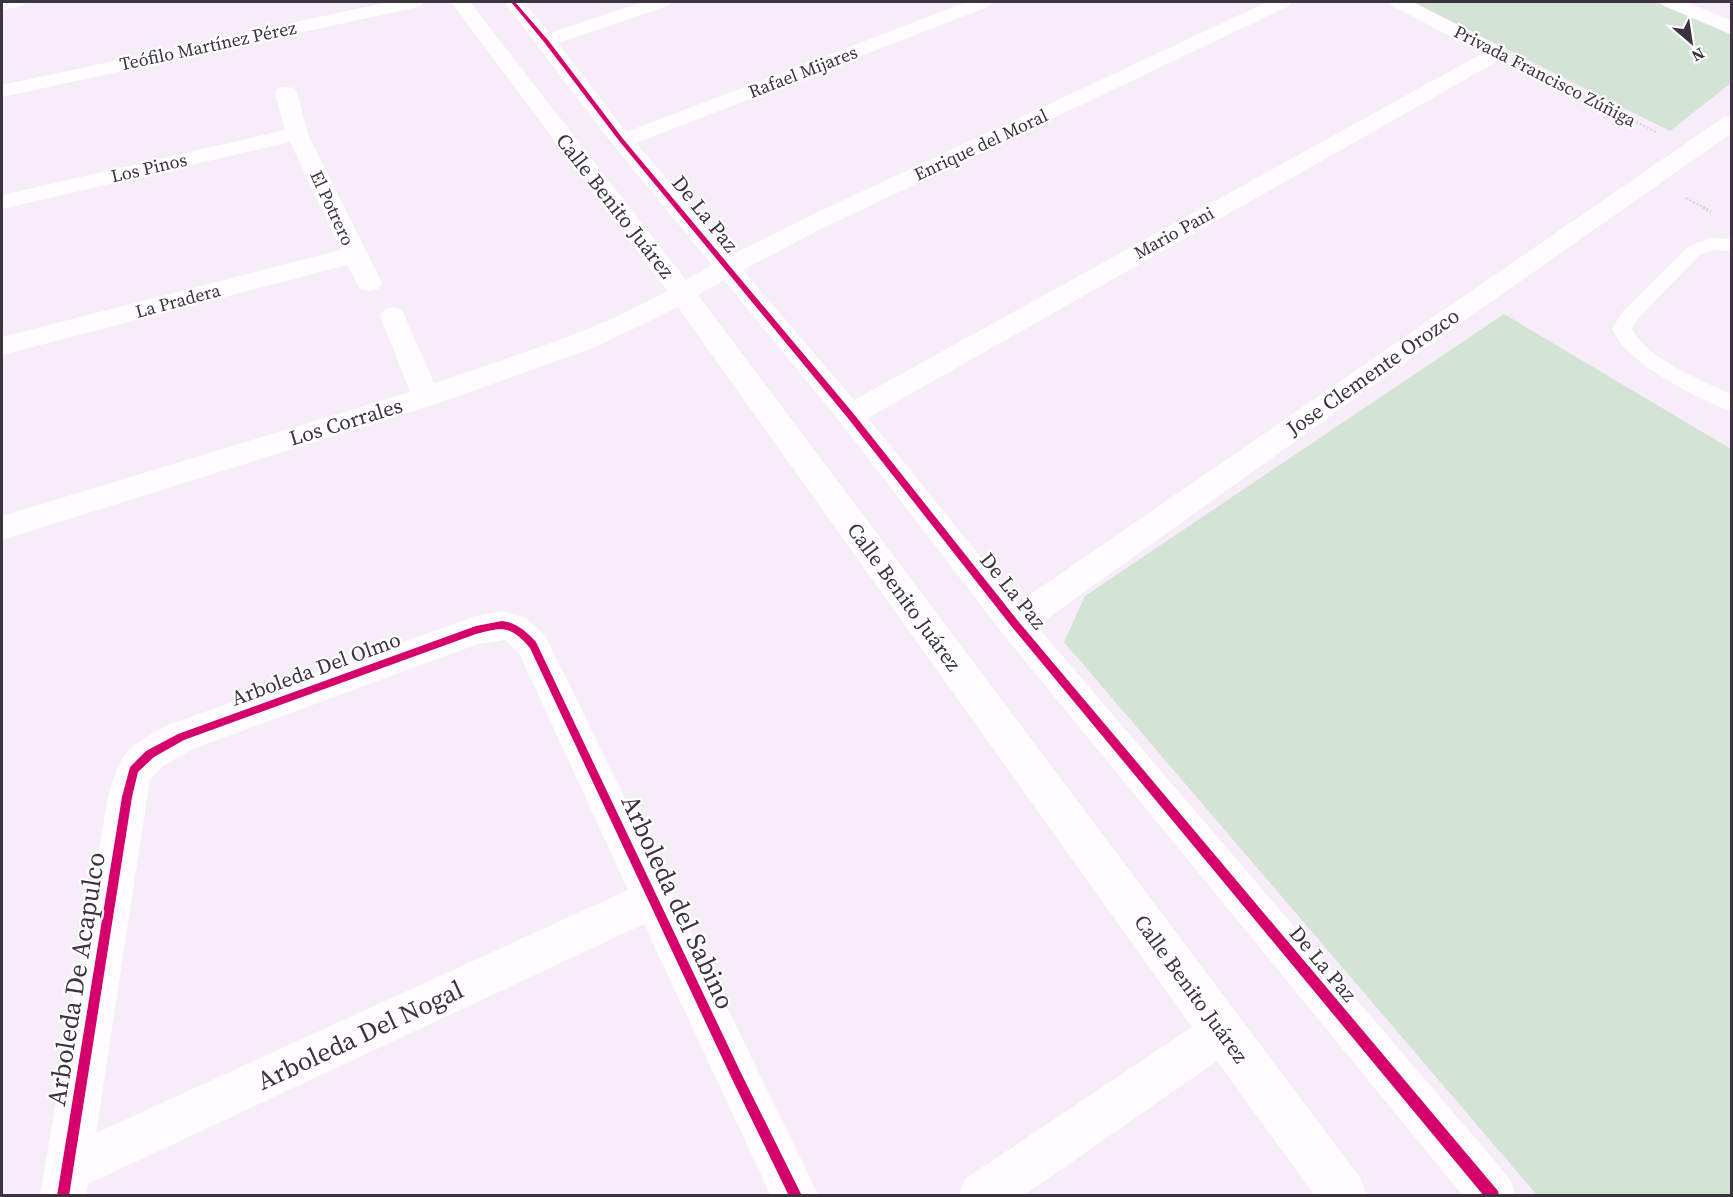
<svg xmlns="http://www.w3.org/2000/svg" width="1733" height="1197" viewBox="0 0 1733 1197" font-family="'Source Serif 4',serif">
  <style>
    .green { fill: #d3e3d4 }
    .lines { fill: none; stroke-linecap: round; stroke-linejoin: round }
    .path-far1 { stroke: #d7d5d9; stroke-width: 2; stroke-dasharray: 2 2; stroke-linecap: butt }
    .path { stroke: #d7d5d9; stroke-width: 3; stroke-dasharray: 2 2; stroke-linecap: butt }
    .service { fill: #fefcfe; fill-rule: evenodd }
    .minor { fill: #fefcfe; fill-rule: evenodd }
    .cycleway-casing { stroke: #fff; stroke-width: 4 }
    .cycleway { fill: #d6006c; fill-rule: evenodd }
    .labels { text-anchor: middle; stroke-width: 4.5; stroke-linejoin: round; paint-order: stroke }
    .far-street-label { font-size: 18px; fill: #3b343e; stroke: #fff }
    .street-label { font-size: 21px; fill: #3b343e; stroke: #fff }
    .near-street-label { font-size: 26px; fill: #3b343e; stroke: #fff }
  </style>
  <rect width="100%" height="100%" fill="#f6edf9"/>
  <g class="green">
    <path d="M1412 2H1655L1731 35V83L1670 131Z"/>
    <path d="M1504 314 1731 449V1195H1537L1064 642 1085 596Z"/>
  </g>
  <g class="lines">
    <g class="path-far1">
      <path d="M1529 68 1656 132"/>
      <path d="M1686 198 1706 209"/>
    </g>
    <path class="path" d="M1703 207 1711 212"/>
    <path class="service" d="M1709 238 1732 239V251L1712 250 1700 255 1637 320 1632 329C1651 362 1699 378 1732 395V411C1703 403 1641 368 1622 345 1618 340 1615 334 1612 329L1623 311 1688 247Z"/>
    <g class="minor">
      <path d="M2 2H26L23 6 2 10Z"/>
      <path d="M389 2H424L421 6 414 8 2 97V85Z"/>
      <path d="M451 2H470L686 280 712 265 614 146 504 2H523L550 33 643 2H670L668 6 558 43 626 132 967 2H992L990 6 636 143 731 255 801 220 1267 2H1291L1289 6 819 230 743 270 854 400 1483 53 1392 6 1390 2H1413L1505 49 1508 53 1505 57 868 418 1018 603 1724 117 1732 116V133L1421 351 1037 626 1510 1179 1516 1196H1463L1003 634 840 422 724 280 698 295 1361 1179 1367 1196H1315L1217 1061 1023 1196H959L965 1179 1192 1027 678 307 596 347 436 404 2 540V516L410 392 380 316 384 310 393 307 402 310 434 383C513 356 594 332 667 291Z"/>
      <path d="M1661 2H1686L1732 21V34L1664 6Z"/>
      <path d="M286 87 294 88 297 93 308 134 382 283 378 289 369 291 360 289 347 265 2 355V337L341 250 290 142 2 209V195L285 130 275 93 278 88Z"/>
      <path d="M502 611 526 618 545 635 819 1196H771L644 924 88 1184 86 1196H40L108 797C121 751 127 747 168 725L476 616ZM505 640 520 655 628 890 96 1133 150 779 163 766 193 749 478 644Z"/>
    </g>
    <g class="cycleway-casing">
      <g id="cycleway">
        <path d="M511 2H515L548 40 624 140 853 413 1018 621 1498 1191 1499 1196H1484L1012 627 847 417 620 142 544 42Z"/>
        <path d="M502 621C517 623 526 631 536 642L741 1073 802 1196H789L733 1081 530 648C510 625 504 627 476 634L184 740 154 757 138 772 132 797 69 1196H57L122 797 130 767 146 751 178 734 476 626Z"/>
      </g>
    </g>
    <use href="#cycleway" class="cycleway"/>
  </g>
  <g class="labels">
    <g class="far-street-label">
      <text transform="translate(208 46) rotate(-12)" y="6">Teófilo Martínez Pérez</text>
      <text transform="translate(803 72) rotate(-21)" y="6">Rafael Mijares</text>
      <text transform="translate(1545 76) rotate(27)" y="6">Privada Francisco Zúñiga</text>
      <text transform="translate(981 145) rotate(-25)" y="6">Enrique del Moral</text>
      <text transform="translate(149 168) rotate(-13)" y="6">Los Pinos</text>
      <text transform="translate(332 208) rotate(65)" y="6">El Potrero</text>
      <text transform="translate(1174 233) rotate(-29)" y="6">Mario Pani</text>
      <text transform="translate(178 301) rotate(-15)" y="6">La Pradera</text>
    </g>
    <g class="street-label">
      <text transform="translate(615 206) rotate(52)" y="7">Calle Benito Juárez</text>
      <text transform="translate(705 214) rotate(51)" y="7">De La Paz</text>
      <text transform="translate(1373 372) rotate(-35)" y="7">Jose Clemente Orozco</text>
      <text transform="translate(346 422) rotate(-17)" y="7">Los Corrales</text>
      <text transform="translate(1013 591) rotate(51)" y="7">De La Paz</text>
      <text transform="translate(904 597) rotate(54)" y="7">Calle Benito Juárez</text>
      <text transform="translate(316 669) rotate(-20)" y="7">Arboleda Del Olmo</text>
      <text transform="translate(1323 964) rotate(50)" y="7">De La Paz</text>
      <text transform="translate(1191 989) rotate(54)" y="7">Calle Benito Juárez</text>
    </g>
    <g class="near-street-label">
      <text transform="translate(678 902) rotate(65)" y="9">Arboleda del Sabino</text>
      <text transform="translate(76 979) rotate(-81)" y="9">Arboleda De Acapulco</text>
      <text transform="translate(360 1035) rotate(-25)" y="9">Arboleda Del Nogal</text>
    </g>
  </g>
  <rect width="1733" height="1197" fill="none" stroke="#3b343e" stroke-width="6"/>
  <g transform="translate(1691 42) rotate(151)" stroke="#ffffff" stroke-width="4.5" paint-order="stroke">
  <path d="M0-4.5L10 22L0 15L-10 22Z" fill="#3b343e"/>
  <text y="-9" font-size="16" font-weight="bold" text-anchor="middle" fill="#3b343e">N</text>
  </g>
</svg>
